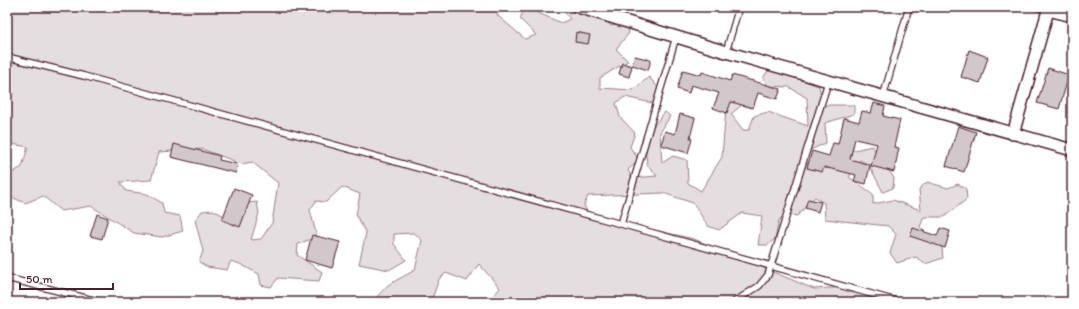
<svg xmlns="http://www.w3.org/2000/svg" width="1079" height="309" viewBox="0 0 1079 309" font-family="Itim,sans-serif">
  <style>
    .green { fill: #e5dee0; stroke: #987e86 }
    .building { fill: #d2c7cb; stroke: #4a1f2b }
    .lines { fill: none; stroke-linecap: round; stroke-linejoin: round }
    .service-casing { stroke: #4a1f2b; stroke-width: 8 }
    .minor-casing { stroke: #4a1f2b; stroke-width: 14 }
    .service { stroke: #fff; stroke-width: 5.5 }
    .minor { stroke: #fff; stroke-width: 11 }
  </style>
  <rect width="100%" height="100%" fill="#fff"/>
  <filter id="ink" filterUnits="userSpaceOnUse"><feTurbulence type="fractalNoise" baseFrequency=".025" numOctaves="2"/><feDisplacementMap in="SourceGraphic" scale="8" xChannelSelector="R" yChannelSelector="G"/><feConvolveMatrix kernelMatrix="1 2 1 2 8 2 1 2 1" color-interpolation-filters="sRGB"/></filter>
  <g filter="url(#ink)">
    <path class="green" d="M7 7H500L497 15 525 39 536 35 520 19 525 7 561 23 570 19 561 7H595L596 10 611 26 627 23 629 33 616 49 628 61 600 78V88L633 90 649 77 662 92 652 103 625 97 616 103 620 117 635 133 630 147 639 160 628 170 632 178 657 176 647 164 644 137 665 112 670 116 660 133 662 163 673 156 687 160 688 183 701 191 722 157 726 108 733 101 742 105 731 114 743 130H749L754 116 768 112 808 126 807 98 789 87 768 86 763 78 769 69 819 86 823 105H854V114L825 123 826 143 808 151 804 160 812 168 842 169 850 151 872 146 894 178 893 188 883 192 869 165 860 160 849 177 873 194V204L893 200 921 210 919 189 927 182 948 188 958 184 966 189 967 199 944 217H924L920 227 942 248 943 258 925 264 916 257 897 263 890 253 896 234 888 226 825 219 824 203 815 197 797 216 787 214 779 220 775 239 768 245H758L762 216 742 213 719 230 708 226 693 203 663 193 588 196 584 205 589 215 694 239 814 289 845 287 884 302H488L500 288 479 264 467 281 446 273 439 279 433 296 419 302H372L388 285 415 270 422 240 414 233 394 234V244L406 260 389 270 359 264 366 233 356 215 360 194 342 187 326 202 316 201 310 210 317 237 298 244 297 255 322 272 319 281 278 278 271 287 261 285 259 274 240 264 231 261 227 270 207 267 199 262 203 251 195 220 202 211 213 210 238 223 246 203 257 202 259 213 251 240 261 239 272 223 278 183 252 162 242 164 202 149 159 152 151 180 120 182 126 191 147 194 162 203 164 213 180 216 183 231 162 237 134 233 91 206 61 211 43 196 25 203 7 195V171L12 173 22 167 28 147 7 143Z"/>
    <g class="building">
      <path d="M576 32 590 35 588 44 575 42Z"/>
      <path d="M969 50 988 57 980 83 961 77Z"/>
      <path d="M635 56 651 60 648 70 632 65Z"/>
      <path d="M622 63 632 66 629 77 619 74Z"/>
      <path d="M1048 68 1069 75 1059 109 1037 103Z"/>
      <path d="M683 70 701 75 702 72 730 81 732 75 781 89 777 99 758 93 753 108 731 102 727 113 713 108 719 93 691 85 689 93 677 89Z"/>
      <path d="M874 103 885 106 883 116 900 120 894 147 899 148 894 172 871 166 877 144 855 139 850 159 870 165 866 184 854 181 856 175 824 167 822 172 807 168 812 151 829 156 833 143 838 144 844 118 859 122 862 111 871 113Z"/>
      <path d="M680 114 695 118 690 138 692 139 688 153 661 145 665 131 675 134Z"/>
      <path d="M958 126 976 132 964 172 946 166Z"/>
      <path d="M174 144 220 156 219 160 237 164 236 173 171 157Z"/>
      <path d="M234 188 252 195 240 227 222 220Z"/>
      <path d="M808 199 821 202 818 212 805 208Z"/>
      <path d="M97 214 108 218 102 239 90 236Z"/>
      <path d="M913 228 937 236 940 228 950 231 945 248 910 236Z"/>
      <path d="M312 235 340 242 332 268 305 260Z"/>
    </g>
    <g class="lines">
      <g class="service-casing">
        <g id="service">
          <path d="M1037 7 1048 10"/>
          <path d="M726 52 739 7"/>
          <path d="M7 57 84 76 621 224 900 302"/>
          <path d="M883 97 909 7"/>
          <path d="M621 224 676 37"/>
          <path d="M7 278 101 302"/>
          <path d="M387 301 391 302"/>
          <path d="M734 302 759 286 768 275 828 82"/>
        </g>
      </g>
      <g class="minor-casing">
        <g id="minor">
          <path d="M578 7 726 52 1072 150"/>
          <path d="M1048 10 1072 16"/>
          <path d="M1013 134 1049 7"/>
        </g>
      </g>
      <use href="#service" class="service"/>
      <use href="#minor" class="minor"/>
    </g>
  </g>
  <rect width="1079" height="309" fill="none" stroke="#fff" stroke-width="24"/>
  <rect x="12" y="12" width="1055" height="285" fill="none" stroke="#4a1f2b" stroke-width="1.5" filter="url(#ink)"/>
  <path d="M20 283v6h93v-6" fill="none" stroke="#4a1f2b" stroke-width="2"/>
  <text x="26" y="283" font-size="12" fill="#4a1f2b" stroke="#ffffff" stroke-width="3" paint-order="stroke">50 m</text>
</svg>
